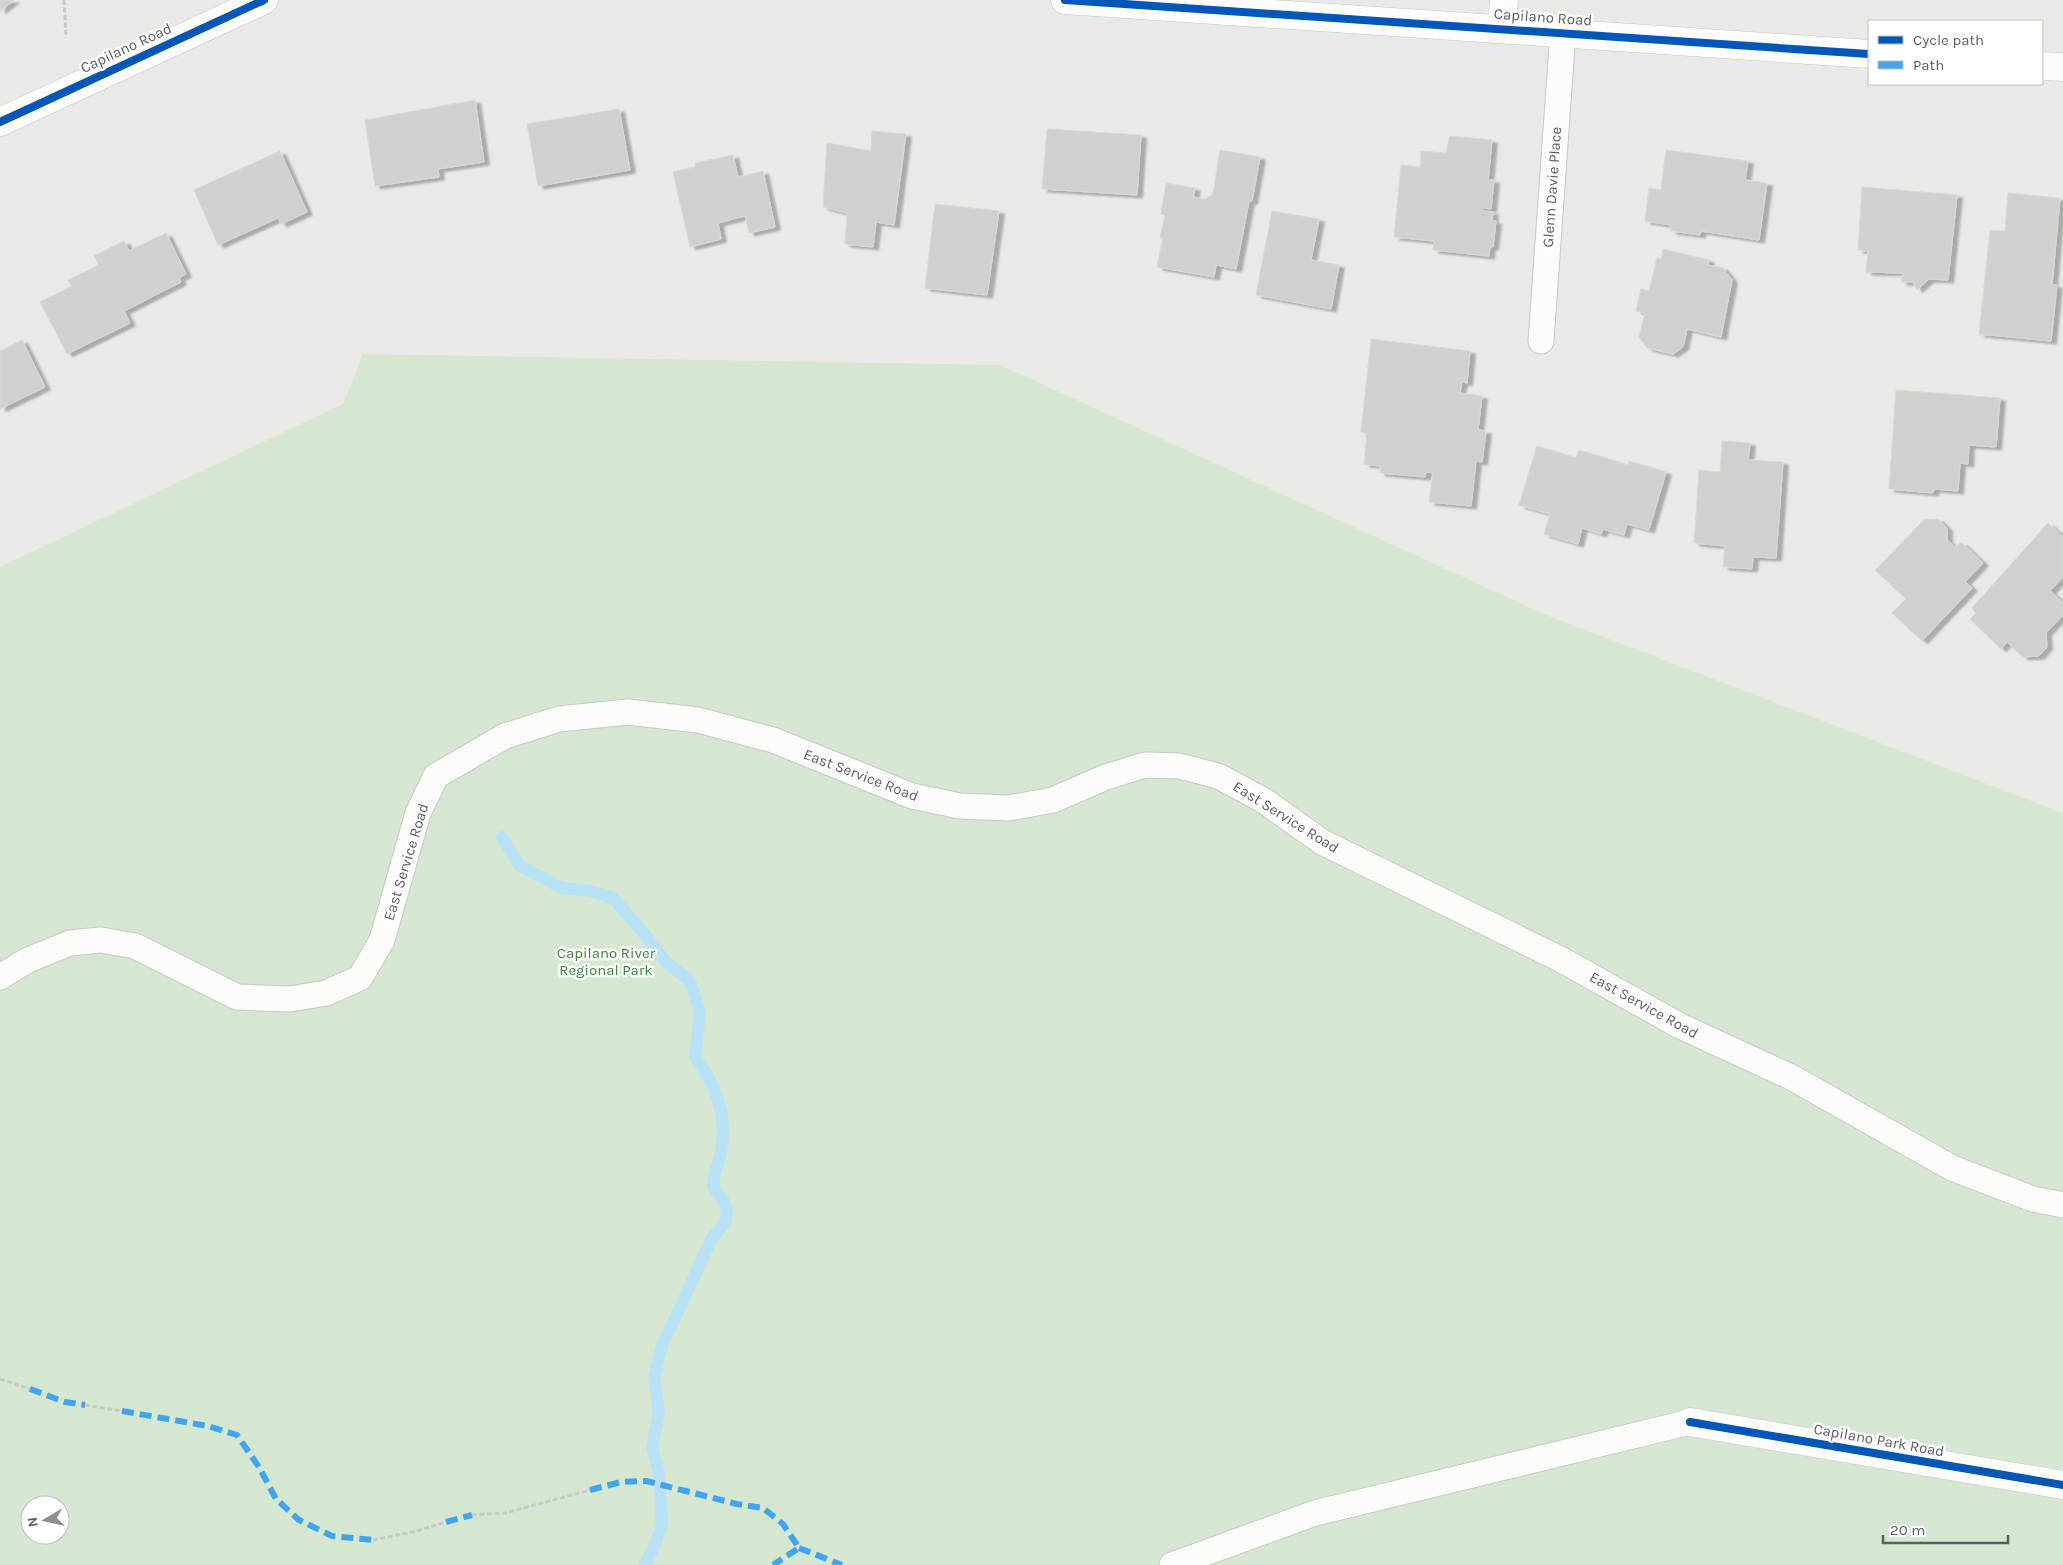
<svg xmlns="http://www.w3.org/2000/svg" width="2063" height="1565" viewBox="0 0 2063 1565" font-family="Karla,sans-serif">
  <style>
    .green { fill: #d5e6d1; fill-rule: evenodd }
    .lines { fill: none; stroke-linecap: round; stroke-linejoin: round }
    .stream { stroke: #b9e1f5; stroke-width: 12 }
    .building { fill: #d1d0ce; stroke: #dad8d4; filter: url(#shadow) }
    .lane-casing { stroke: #c7c8c7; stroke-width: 27 }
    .street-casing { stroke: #c7c8c7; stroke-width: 29 }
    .secondary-casing { stroke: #c7c7c7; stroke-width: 29 }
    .path { stroke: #c5cac7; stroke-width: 3; stroke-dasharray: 5 2.5; stroke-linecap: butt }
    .lane { stroke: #fcfcfb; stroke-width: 25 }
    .street { stroke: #fcfcfb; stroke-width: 28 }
    .secondary { stroke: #fcfcfb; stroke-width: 28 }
    .quiet { stroke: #40a5ee; stroke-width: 6; stroke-dasharray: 12 6; stroke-linecap: butt }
    .cycleway-casing { stroke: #fff; stroke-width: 11 }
    .cycleway { stroke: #0057b8; stroke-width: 8 }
    .labels { text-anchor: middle; stroke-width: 5; stroke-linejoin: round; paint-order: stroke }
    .street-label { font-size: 15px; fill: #5b5f63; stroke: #fff }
    .park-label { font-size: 15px; fill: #3b8538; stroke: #fff }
  </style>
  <defs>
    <filter id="shadow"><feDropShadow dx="5.5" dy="3" stdDeviation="1" flood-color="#0004"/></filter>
  </defs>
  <rect width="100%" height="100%" fill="#ebe9e5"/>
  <path class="green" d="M363 354 1000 365 1546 615 2063 813V1565H0V567L343 404ZM30 1505H60V1535H30Z"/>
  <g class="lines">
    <path class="stream" d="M502 837 520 866 562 888 590 891 613 898 646 936 665 961 690 981 700 1012 695 1057C717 1086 729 1120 720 1157 717 1168 713 1176 713 1187L723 1200 727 1210 725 1223 712 1238 662 1346 654 1377 659 1413 652 1447 659 1473 662 1525 655 1545 645 1565"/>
  </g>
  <g class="building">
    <path d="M0 0H14L0 11Z"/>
    <path d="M475 100 484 162 438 169 439 177 375 186 365 120Z"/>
    <path d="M619 109 630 170 538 186 527 124Z"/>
    <path d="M1047 129 1141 135 1137 195 1042 189Z"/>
    <path d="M872 131 906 134 894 225 876 222 873 247 845 244 847 213 823 207 827 143 871 151Z"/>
    <path d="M1450 136 1492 140 1488 180H1494L1491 209 1482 208V211L1493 212 1492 221H1496L1493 247H1490L1489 256 1433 250 1434 241 1394 237 1401 165 1420 167 1421 151 1446 153Z"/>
    <path d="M1220 150 1260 157 1252 201H1249L1236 269 1216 265 1214 277 1157 267 1163 238H1160L1165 215 1161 214 1166 183 1195 188 1193 197 1205 199 1213 194Z"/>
    <path d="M1666 150 1748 161 1745 180 1767 183 1759 240 1701 231 1700 235 1671 231V225L1645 221 1649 188 1661 190Z"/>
    <path d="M280 151 307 212 281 224 278 218 218 245 194 190Z"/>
    <path d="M733 155 738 177 763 171 775 227 749 233 745 216 718 223 721 239 690 247 673 172 695 167V163Z"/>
    <path d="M1862 187 1957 195 1948 280 1929 279 1917 290 1913 282H1901L1903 273 1866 272 1868 251 1858 250Z"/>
    <path d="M2008 193 2060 198 2052 285H2057L2051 341 1979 334 1990 230 2005 231Z"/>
    <path d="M935 204 999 211 987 295 925 288Z"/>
    <path d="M1272 211 1319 219 1311 260 1339 265 1331 309 1256 295Z"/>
    <path d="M166 233 186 274 179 278 181 282 124 311 130 323 67 354 40 302 72 286 68 280 99 265 94 256 124 241 129 251Z"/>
    <path d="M1663 249 1709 260 1708 265 1723 268 1732 280 1721 337 1687 329 1683 347 1673 354 1647 348 1639 337 1645 313 1636 311 1641 289 1649 291 1657 258 1661 259Z"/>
    <path d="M1371 339 1470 351 1467 383 1462 382 1460 393 1482 396 1478 430 1486 431 1482 462 1476 461 1471 506 1429 502 1433 473 1426 472 1425 477 1380 473V466L1364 464 1367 433 1361 432Z"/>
    <path d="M22 340 45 387 0 409V351Z"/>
    <path d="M1896 390 2000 398 1996 447 1969 445 1968 464 1960 463 1958 491 1934 489 1933 493 1889 489Z"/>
    <path d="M1722 441 1750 443 1748 460 1783 462 1776 558 1753 557 1752 569 1723 567 1725 546 1694 543 1699 470 1720 472Z"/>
    <path d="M1537 446 1576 458 1579 450 1628 465 1629 461 1666 472 1649 530 1627 524 1624 535 1603 529 1601 534 1582 528 1578 544 1544 534 1550 514 1519 505Z"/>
    <path d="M1938 519 1947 528V540L1955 547 1961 542 1983 563 1965 582 1972 588 1922 641 1892 613 1906 599 1875 570 1924 520Z"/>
    <path d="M2048 523 2063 537V577L2050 591 2063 603V615L2046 633 2047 647 2039 656 2023 657 2007 642 2001 649 1970 619 1976 613 1972 608Z"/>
  </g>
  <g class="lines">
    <g class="lane-casing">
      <g id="lane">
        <path d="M1541 341 1563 32"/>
        <path d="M0 977 28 960 70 943 101 940 135 946 237 997 290 999 326 993 360 978 382 940 418 813 436 776 505 736 559 719 628 712 698 720 773 740 912 796 960 806 1009 808 1053 800 1106 777 1145 765 1179 766 1218 776 1263 800 1322 842 1562 960 1680 1026 1791 1077 1952 1168 2033 1199 2063 1205"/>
        <path d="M1172 1565 1315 1513 1690 1422"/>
      </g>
    </g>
    <g class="street-casing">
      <g id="street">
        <path d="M1502 28 1504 0"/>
        <path d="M1690 1422 2063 1485"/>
      </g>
    </g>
    <g class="secondary-casing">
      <g id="secondary">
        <path d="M1065 0 1869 54"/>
        <path d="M2042 66 2063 67"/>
        <path d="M0 122 264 0"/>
      </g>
    </g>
    <g class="path">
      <path d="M64 0 66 38"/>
      <path d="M0 1379 30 1389"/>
      <path d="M85 1405 122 1411"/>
      <path d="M472 1515 505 1513 590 1490"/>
      <path d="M373 1540 417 1531 446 1522"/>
    </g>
    <use href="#lane" class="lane"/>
    <use href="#street" class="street"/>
    <use href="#secondary" class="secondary"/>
    <g class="quiet">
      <path d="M30 1389 65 1402 85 1405"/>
      <path d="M122 1411 208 1426 237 1435 259 1467 276 1499 299 1520 332 1536 373 1540"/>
      <path d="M590 1490 621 1482 646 1481 737 1504 763 1508 783 1524 799 1548 773 1565"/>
      <path d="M446 1522 472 1515"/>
      <path d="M799 1548 842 1565"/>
    </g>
    <g class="cycleway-casing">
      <g id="cycleway">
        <path d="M1065 0 1869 54"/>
        <path d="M0 122 264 0"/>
        <path d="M1690 1422 2063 1485"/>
      </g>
    </g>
    <use href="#cycleway" class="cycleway"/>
  </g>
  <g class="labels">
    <g class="street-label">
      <text transform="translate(1543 17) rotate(4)" y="5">Capilano Road</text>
      <text transform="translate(126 48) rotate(-25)" y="5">Capilano Road</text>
      <text transform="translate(1552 187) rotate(-86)" y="5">Glenn Davie Place</text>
      <text transform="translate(861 775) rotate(21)" y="5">East Service Road</text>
      <text transform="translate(1286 817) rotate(32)" y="5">East Service Road</text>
      <text transform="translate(406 862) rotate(-73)" y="5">East Service Road</text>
      <text transform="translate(1644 1005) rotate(29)" y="5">East Service Road</text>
      <text transform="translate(1879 1440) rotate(10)" y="5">Capilano Park Road</text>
    </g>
    <g class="park-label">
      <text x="606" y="958">Capilano River<tspan x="606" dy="17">Regional Park</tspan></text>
    </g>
  </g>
  <rect x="1868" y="20" width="175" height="65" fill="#ffffff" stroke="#bdbfc1"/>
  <rect x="1878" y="36" width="25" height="8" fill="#0057b8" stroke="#bdbfc1"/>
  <text x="1913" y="45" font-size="15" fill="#5b5f63">Cycle path</text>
  <rect x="1878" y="61" width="25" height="8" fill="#40a5ee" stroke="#bdbfc1"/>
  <text x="1913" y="70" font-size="15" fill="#5b5f63">Path</text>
  <g transform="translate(45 1520) rotate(261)"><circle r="24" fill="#ffffff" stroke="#bdbfc1"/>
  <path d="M0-4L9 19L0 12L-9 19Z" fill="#8d8f90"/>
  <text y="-8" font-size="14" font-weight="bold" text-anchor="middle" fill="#5b5f63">N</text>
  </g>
  <path d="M1883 1535v8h125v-8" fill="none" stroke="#5b5f63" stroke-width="2.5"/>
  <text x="1890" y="1535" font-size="15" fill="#5b5f63" stroke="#ffffff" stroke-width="4" paint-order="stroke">20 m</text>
</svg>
